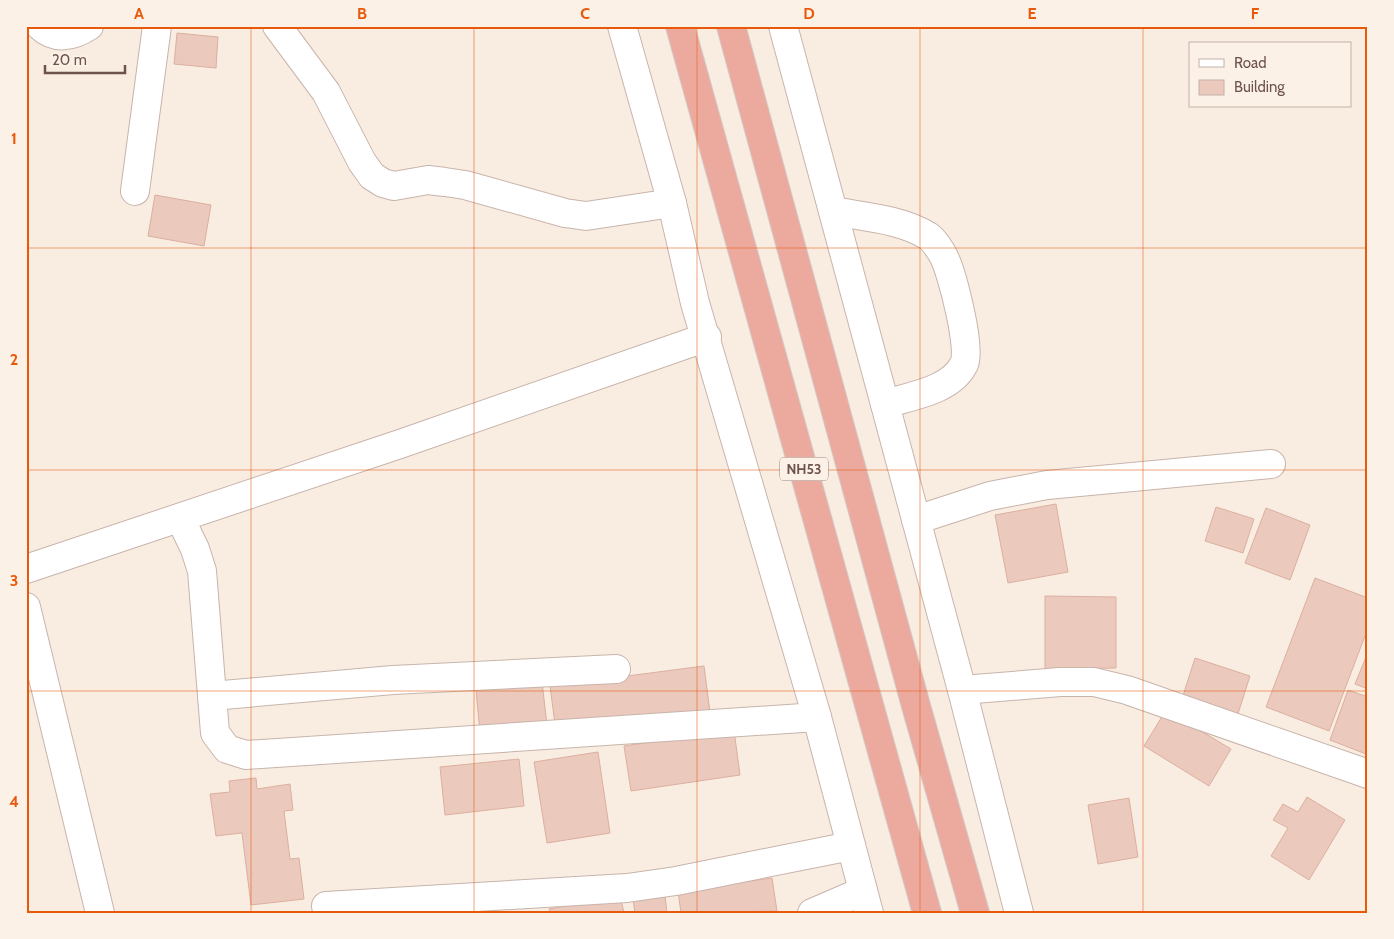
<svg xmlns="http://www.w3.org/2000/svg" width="1394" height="939" viewBox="0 0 1394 939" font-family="Cabin,sans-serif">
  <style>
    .building { fill: #ebc9bd; stroke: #dcaf9f }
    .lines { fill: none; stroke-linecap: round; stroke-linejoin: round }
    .minor-casing { stroke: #c8b4ab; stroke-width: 30 }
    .highway-casing { stroke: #d3cbc9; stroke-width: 30 }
    .minor { stroke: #fff; stroke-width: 28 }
    .highway { stroke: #ecaa9f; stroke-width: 28 }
    .grid { fill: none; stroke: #e8590c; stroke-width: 1; stroke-opacity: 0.55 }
    .labels { text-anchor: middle; stroke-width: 4.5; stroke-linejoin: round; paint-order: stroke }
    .shield { fill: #fcf1e7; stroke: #98827a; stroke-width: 1 }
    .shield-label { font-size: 14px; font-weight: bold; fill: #6d534c }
    .neatline { fill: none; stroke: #e8590c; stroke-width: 2 }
    .grid-label { font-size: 16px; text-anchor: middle; font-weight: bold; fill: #e8590c }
  </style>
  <rect width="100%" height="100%" fill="#f9ede2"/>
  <g class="building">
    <path d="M177 33 218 37 216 68 174 64Z"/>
    <path d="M155 195 211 205 204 246 148 236Z"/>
    <path d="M1056 504 1068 572 1008 583 995 515Z"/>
    <path d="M1216 507 1254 519 1243 553 1205 541Z"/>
    <path d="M1266 508 1310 525 1290 580 1245 563Z"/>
    <path d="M1315 578 1368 598V628L1329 731 1266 707Z"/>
    <path d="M1045 596 1116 597V668L1045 669Z"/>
    <path d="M1368 652V689L1355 684Z"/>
    <path d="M1195 658 1250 676 1236 720 1181 702Z"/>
    <path d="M704 666 710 712 556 732 550 686Z"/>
    <path d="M542 682 547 725 480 733 476 690Z"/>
    <path d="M1348 690 1368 697 1366 754 1330 740Z"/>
    <path d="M1166 710 1231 749 1209 786 1144 746Z"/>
    <path d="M734 730 740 775 631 791 624 746Z"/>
    <path d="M598 752 610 833 547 843 534 762Z"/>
    <path d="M519 759 524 806 445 815 440 767Z"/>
    <path d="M256 778 257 789 290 784 293 810 284 811 290 859 299 858 304 899 251 905 242 833 216 836 210 794 230 792 229 781Z"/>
    <path d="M1307 797 1345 820 1309 880 1271 856 1288 828 1273 820 1283 804 1298 812Z"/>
    <path d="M1129 798 1138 857 1098 864 1088 805Z"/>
    <path d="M772 878 777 911 681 913 678 891Z"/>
    <path d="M620 895 624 913H550L549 909Z"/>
    <path d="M665 896 667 913H635L633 899Z"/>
  </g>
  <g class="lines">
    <g class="minor-casing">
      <g id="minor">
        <path d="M40 26C55 40 72 37 89 26"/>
        <path d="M277 26 326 92 362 162 372 176 383 183 394 186 428 180 445 182 465 185 565 213 586 216 672 203"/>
        <path d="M622 26 672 203 695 303 817 717 869 913"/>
        <path d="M783 26 962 690 1019 913"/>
        <path d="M135 191 157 26"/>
        <path d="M833 211C864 217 901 219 928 236 934 240 941 251 944 257 952 273 972 350 964 364 951 391 910 396 885 404"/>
        <path d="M180 518 195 549 202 571 215 733 227 749 246 755 817 717"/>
        <path d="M916 520 990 496 1047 485 1271 464"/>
        <path d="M26 569 400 444 707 337"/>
        <path d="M26 607 100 913"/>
        <path d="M962 690 1060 682H1094L1127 690 1368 774"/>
        <path d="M212 696 393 680 616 669"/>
        <path d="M326 906 627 888 676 881 851 846"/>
        <path d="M812 913 863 891"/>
      </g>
    </g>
    <g class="highway-casing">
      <g id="highway">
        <path d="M680 26 927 913"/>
        <path d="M731 26 916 706 975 913"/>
      </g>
    </g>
    <use href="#minor" class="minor"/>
    <use href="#highway" class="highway"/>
  </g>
  <path class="grid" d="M251 26V913M474 26V913M697 26V913M920 26V913M1143 26V913M26 248H1368M26 470H1368M26 691H1368"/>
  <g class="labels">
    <rect class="shield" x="780" y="457.5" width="48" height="23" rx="4"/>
    <g class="shield-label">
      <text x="804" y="474">NH53</text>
    </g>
  </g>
  <rect width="1394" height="939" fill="none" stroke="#fcf1e7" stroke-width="55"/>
  <rect x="1189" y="42" width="162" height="65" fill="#fcf1e7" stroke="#c3b2a9"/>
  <rect x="1199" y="59" width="25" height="8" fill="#ffffff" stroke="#c3b2a9"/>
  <text x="1234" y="68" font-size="15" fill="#6d534c">Road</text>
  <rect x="1199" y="80" width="25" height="15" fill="#ebc9bd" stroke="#c3b2a9"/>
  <text x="1234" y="92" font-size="15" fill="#6d534c">Building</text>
  <path d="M45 65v8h80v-8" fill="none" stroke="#6d534c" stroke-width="2.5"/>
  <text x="52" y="65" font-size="15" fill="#6d534c" stroke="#fcf1e7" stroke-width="4" paint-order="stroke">20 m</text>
  <rect x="28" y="28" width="1338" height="884" class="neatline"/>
  <g class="grid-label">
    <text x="139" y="19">A</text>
    <text x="362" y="19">B</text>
    <text x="585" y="19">C</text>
    <text x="809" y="19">D</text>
    <text x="1032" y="19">E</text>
    <text x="1255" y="19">F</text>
    <text x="14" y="144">1</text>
    <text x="14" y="365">2</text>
    <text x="14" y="586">3</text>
    <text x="14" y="807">4</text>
  </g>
</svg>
